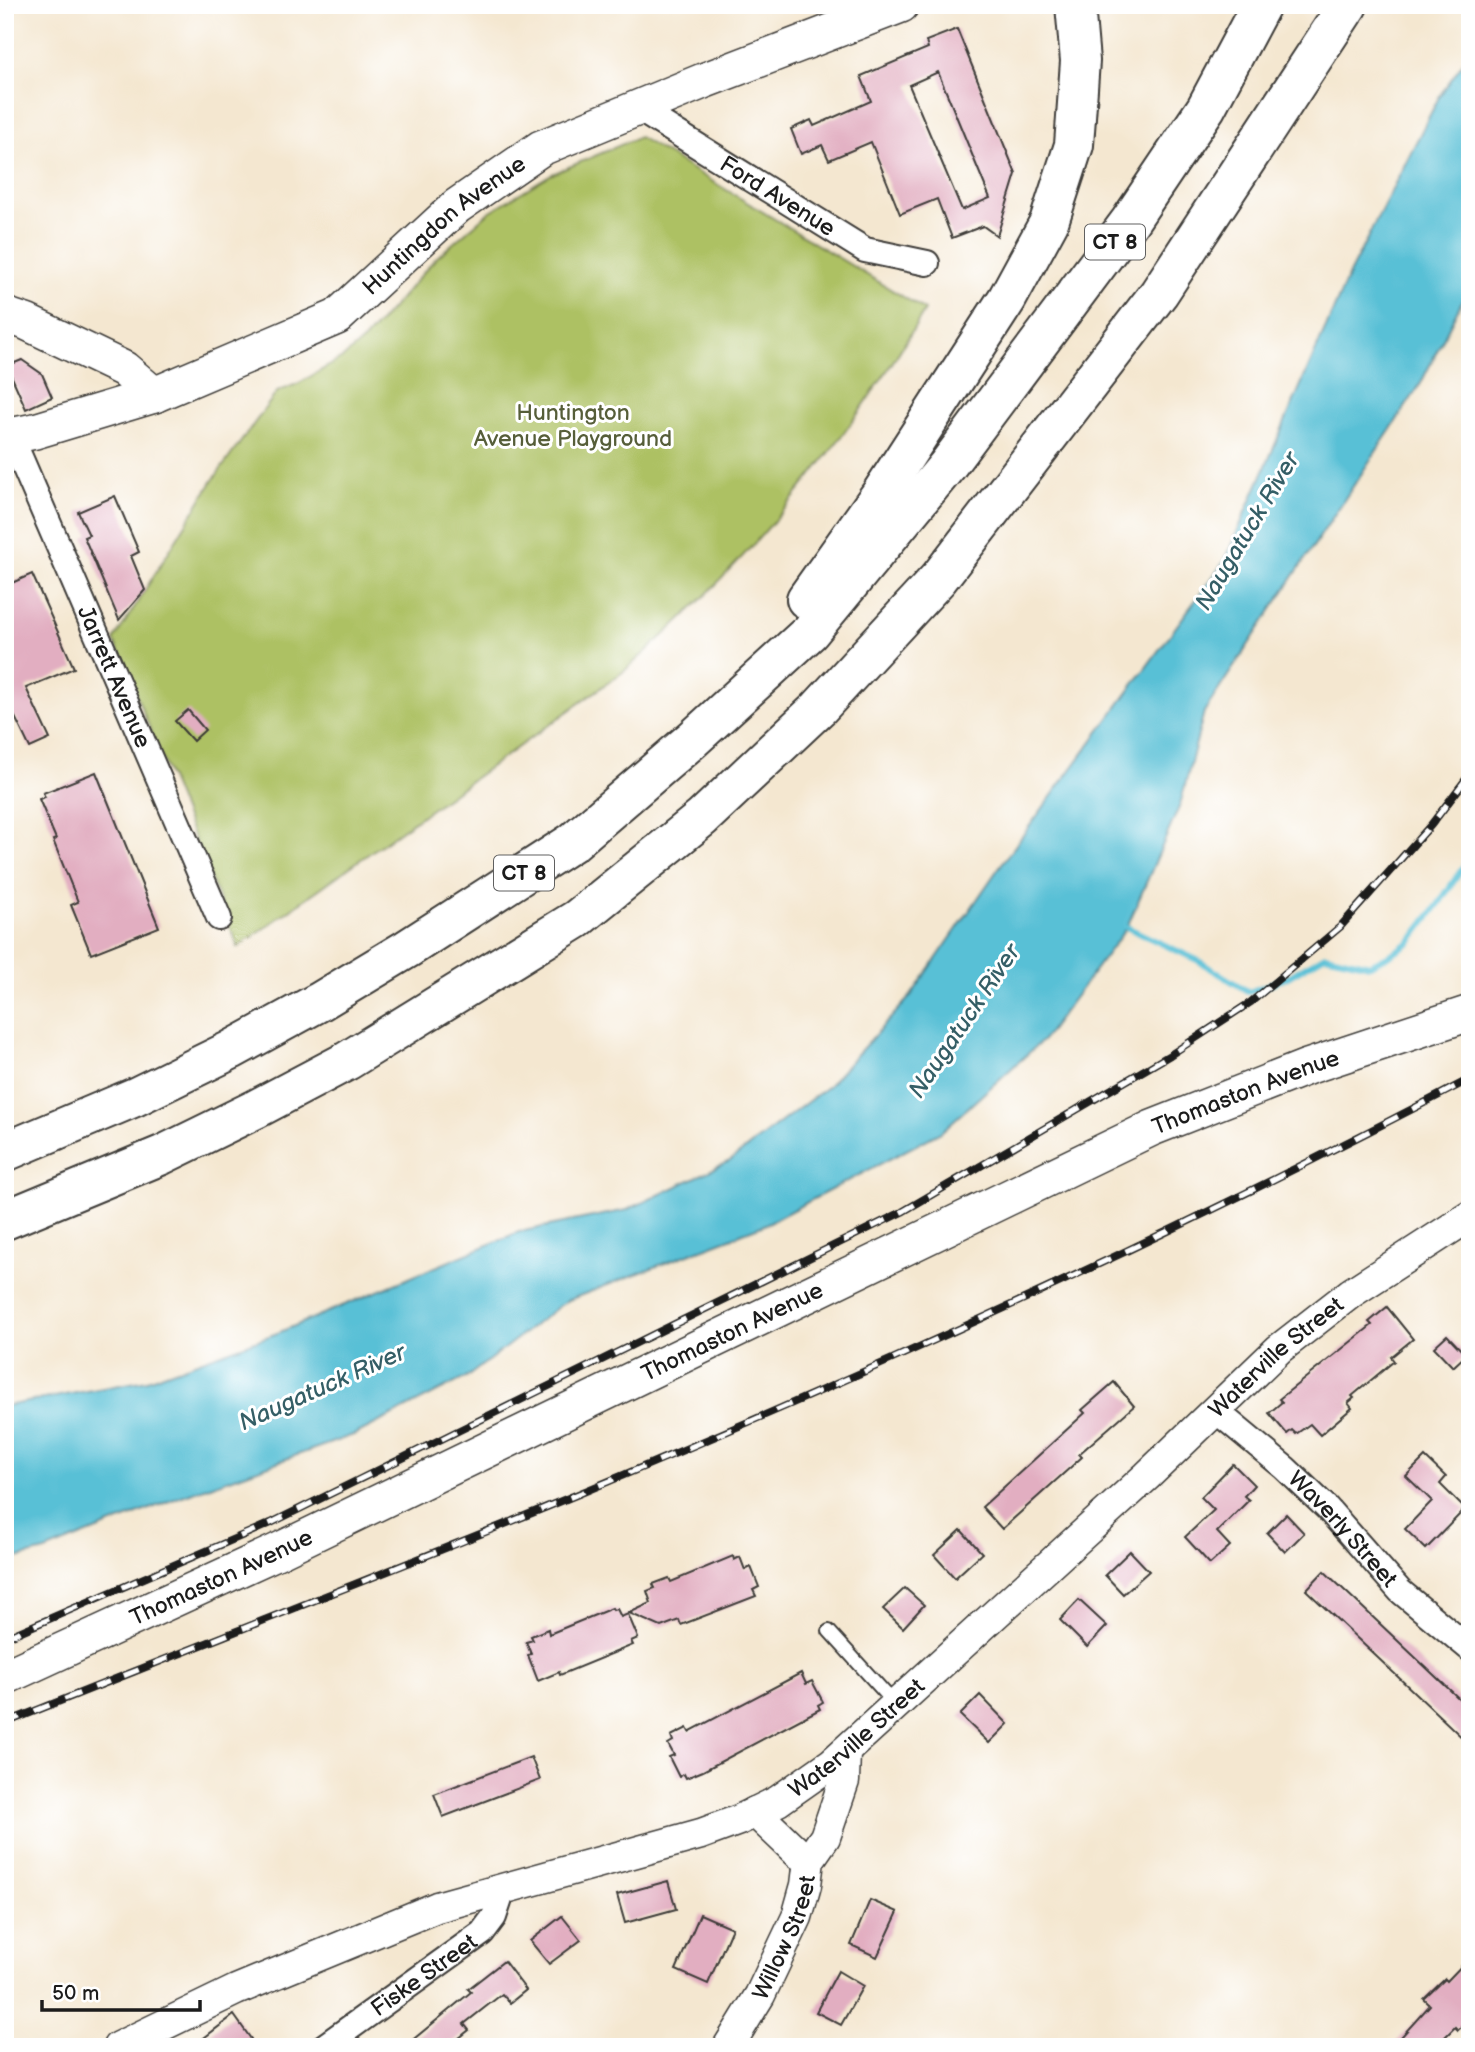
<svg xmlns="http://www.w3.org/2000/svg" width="1475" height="2052" viewBox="0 0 1475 2052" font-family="'Balsamiq Sans',sans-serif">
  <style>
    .green { fill: #adc164; stroke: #646e40; stroke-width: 2 }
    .water { fill: #59c0d6; stroke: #3a6e79; stroke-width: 2 }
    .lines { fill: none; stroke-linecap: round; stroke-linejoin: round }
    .stream { stroke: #59c0d6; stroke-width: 6 }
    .building { fill: #e2aec1; fill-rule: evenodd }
    .service-casing { stroke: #3c3a37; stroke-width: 16 }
    .minor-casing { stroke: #3c3a37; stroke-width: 28 }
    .tertiary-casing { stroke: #3c3a37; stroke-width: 33 }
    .secondary-casing { stroke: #3c3a37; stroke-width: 38 }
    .motorway-casing { stroke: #3c3a37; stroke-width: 42 }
    .service { stroke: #fff; stroke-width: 12 }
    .minor { stroke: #fff; stroke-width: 24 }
    .tertiary { stroke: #fff; stroke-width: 30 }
    .secondary { stroke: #fff; stroke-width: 35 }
    .motorway { stroke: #fff; stroke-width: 38 }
    .rail-casing { stroke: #1c1c1c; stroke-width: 8 }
    .rail { stroke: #fff; stroke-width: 5; stroke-dasharray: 16; stroke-linecap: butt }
    .labels { text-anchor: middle; stroke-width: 6; stroke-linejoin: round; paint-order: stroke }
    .shield { fill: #fff; stroke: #606060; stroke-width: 2 }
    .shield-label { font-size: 21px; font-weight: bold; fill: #1c1c1c }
    .street-label { font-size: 23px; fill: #1c1c1c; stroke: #fff }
    .park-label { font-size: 23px; fill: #565e39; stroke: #fff }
    .water-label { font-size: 24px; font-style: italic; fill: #345e66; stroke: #fff }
  </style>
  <rect width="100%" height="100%" fill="#fff"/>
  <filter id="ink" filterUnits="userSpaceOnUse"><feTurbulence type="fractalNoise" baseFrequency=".0143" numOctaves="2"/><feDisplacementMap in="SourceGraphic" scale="14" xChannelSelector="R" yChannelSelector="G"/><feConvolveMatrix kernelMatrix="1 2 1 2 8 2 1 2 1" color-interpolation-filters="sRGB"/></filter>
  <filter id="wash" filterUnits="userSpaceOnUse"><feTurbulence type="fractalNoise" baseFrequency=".00686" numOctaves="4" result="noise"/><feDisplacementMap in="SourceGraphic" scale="28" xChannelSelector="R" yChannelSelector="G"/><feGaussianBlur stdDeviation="1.57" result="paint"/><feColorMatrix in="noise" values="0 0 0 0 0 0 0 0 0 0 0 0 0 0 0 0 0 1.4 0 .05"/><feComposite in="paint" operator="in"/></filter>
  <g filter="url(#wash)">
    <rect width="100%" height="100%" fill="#f4e7d0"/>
    <path class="green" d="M639 137 925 310C844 447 744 568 623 672L238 947 114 640 213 480 277 392 299 383 344 357 365 339 435 259 489 212 550 175Z"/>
    <path class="water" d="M1470 52V285L1420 385 1204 712 1180 805 1127 927 1043 1040 941 1132 764 1225 566 1301 467 1377 356 1434 182 1496 45 1551 5 1561V1406L147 1380 280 1332 519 1232 627 1210 730 1161 827 1087 910 997 998 869 1225 560 1350 272 1439 97Z"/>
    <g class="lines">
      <path class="stream" d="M1122 925 1197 960 1249 992 1288 977 1325 955 1370 965 1390 955 1410 942 1438 905 1470 857"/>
    </g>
    <g id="blocks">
      <g class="building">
        <path d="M957 29 1016 174 997 236 983 226 952 238 937 199 900 214 871 142 829 160 822 145 801 154 791 129 811 120 814 126 871 101 861 76 928 48 926 41ZM938 72 990 198 962 210 909 85Z"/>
        <path d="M22 360 42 374 52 397 26 409 7 366Z"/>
        <path d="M115 496 139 552 131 556 145 590 119 620 84 537 89 535 78 512Z"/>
        <path d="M32 574 74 668 26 688 50 739 30 748 15 717 5 721V586Z"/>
        <path d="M188 710 205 730 193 741 175 721Z"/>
        <path d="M96 772 159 927 91 954 71 905 78 902 53 840 56 839 39 799 45 797 43 793Z"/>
        <path d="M1387 1307 1413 1339 1391 1357 1394 1361 1352 1396 1354 1398 1348 1403 1352 1408 1320 1435 1310 1424 1296 1434 1292 1430 1287 1434 1269 1413 1282 1402 1279 1399 1372 1325 1369 1322Z"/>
        <path d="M1447 1335 1466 1355 1453 1367 1434 1347Z"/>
        <path d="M1114 1382 1134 1406 1079 1454 1082 1457 1002 1529 982 1507 1085 1413 1082 1410Z"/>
        <path d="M1425 1457 1446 1477 1440 1484 1465 1509 1426 1549 1405 1529 1432 1501 1406 1476Z"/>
        <path d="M1233 1464 1254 1485 1244 1496 1249 1500 1217 1532 1230 1546 1210 1564 1185 1537 1214 1510 1201 1497Z"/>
        <path d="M1286 1514 1304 1533 1285 1552 1267 1533Z"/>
        <path d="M961 1530 982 1553 955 1578 934 1555Z"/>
        <path d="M1130 1551 1149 1571 1123 1594 1105 1575Z"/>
        <path d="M733 1556 734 1560 740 1557 745 1570 751 1567 759 1587 753 1590 756 1596 681 1625 679 1620 661 1627 629 1613 651 1603 647 1591 655 1588 653 1584 669 1578 671 1582Z"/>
        <path d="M1324 1571 1470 1709V1745L1306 1590Z"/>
        <path d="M905 1588 924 1605 903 1628 883 1609Z"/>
        <path d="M1079 1600 1107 1626 1087 1647 1060 1620Z"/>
        <path d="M612 1608 613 1610 617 1609 621 1617 628 1614 638 1638 631 1641 633 1645 560 1675 559 1672 538 1681 528 1655 531 1654 526 1642 533 1640 531 1636 548 1629 549 1634Z"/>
        <path d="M801 1673 806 1684 812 1681 823 1702 818 1705 820 1709 703 1771 686 1778 684 1774 679 1777 669 1757 674 1755 668 1744 673 1741 671 1736 687 1728 689 1732Z"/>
        <path d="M980 1695 1008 1724 989 1743 960 1715Z"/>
        <path d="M531 1757 540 1780 443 1817 434 1794Z"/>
        <path d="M668 1881 676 1909 625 1923 617 1895Z"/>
        <path d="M870 1900 898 1912 877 1957 851 1945Z"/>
        <path d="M700 1914 732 1928 708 1984 676 1970Z"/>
        <path d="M562 1916 581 1940 549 1964 530 1941Z"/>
        <path d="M1470 1957V2018L1458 2030 1455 2027 1435 2047H1392L1430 2005 1424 1999 1445 1979 1447 1981Z"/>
        <path d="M504 1961 526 1990 510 2003 502 1994 464 2024 469 2030 448 2047H404L471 1992 468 1989Z"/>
        <path d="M838 1971 863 1986 841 2025 816 2012Z"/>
        <path d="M234 2015 251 2039 241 2047H192Z"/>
      </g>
    </g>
  </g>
  <g filter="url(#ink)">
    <use href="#blocks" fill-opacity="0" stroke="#3c3a37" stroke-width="2"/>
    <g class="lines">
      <g class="service-casing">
        <path id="service" d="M829 1631 896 1705"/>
      </g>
      <g class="minor-casing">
        <g id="minor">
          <path id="s1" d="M637 108 865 250 927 263"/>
          <path id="s2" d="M11 436 219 918"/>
          <path id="s3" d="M1215 1410 1285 1468 1327 1508 1400 1591 1470 1649"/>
          <path id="s4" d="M323 2047 482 1933 494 1917 504 1887"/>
        </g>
      </g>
      <g class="tertiary-casing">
        <g id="tertiary">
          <path d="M755 1812 799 1854 809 1860"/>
          <path id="s5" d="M118 2047 236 1990 437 1907 701 1834 739 1820 778 1801 832 1763 1147 1476 1279 1349 1351 1293 1470 1216"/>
          <path id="s6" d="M728 2047 760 1995 797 1917 806 1885 809 1860 825 1837 844 1781 845 1752"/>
        </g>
      </g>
      <g class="secondary-casing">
        <g id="secondary">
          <path d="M5 315 26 322 124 369 154 395"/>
          <path id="s7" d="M5 437 35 431 154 395 337 317 457 206 541 148 703 81 901 5"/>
          <path id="s8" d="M5 1677 276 1552 1152 1128 1307 1067 1470 1013"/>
        </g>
      </g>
      <g class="motorway-casing">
        <g id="motorway">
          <path d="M806 599 880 495 1007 299 1049 222 1074 145 1080 61 1075 5"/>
          <path d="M5 1152 135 1097 231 1050 319 1002 407 949 573 842 693 739 810 632 947 466 1130 221 1206 108 1261 5"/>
          <path d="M5 1220 162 1155 256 1109 347 1061 577 919 702 818 819 708 939 578 1159 293 1348 5"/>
        </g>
      </g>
      <use href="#service" class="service"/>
      <use href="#minor" class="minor"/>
      <use href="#tertiary" class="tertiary"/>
      <use href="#secondary" class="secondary"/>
      <use href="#motorway" class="motorway"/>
      <g class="rail-casing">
        <g id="rail">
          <path d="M5 1638 271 1523 902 1212 1170 1055 1251 1002 1340 927 1431 825 1470 774"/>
          <path d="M5 1723C199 1645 395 1570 588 1490 887 1366 1183 1230 1470 1079"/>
        </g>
      </g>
      <use href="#rail" class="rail"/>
    </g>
  </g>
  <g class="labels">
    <g class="shield">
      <rect x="1085" y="224.5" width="60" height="35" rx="5"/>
      <rect x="494" y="855.5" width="60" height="35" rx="5"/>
    </g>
    <g class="shield-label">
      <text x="1115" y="249">CT 8</text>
      <text x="524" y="880">CT 8</text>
    </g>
    <g class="street-label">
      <text dy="8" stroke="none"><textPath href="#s1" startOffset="166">Ford Avenue</textPath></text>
      <text dy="8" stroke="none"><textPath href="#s7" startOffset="495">Huntingdon Avenue</textPath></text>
      <text dy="8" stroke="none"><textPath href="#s2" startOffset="262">Jarrett Avenue</textPath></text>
      <text dy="8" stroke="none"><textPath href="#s8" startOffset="1372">Thomaston Avenue</textPath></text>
      <text dy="8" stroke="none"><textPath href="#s8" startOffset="805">Thomaston Avenue</textPath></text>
      <text dy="8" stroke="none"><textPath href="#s5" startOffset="1374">Waterville Street</textPath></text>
      <text dy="8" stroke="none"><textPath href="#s3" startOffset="175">Waverly Street</textPath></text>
      <text dy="8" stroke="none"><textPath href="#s8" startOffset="238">Thomaston Avenue</textPath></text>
      <text dy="8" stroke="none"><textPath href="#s5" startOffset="807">Waterville Street</textPath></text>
      <text dy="8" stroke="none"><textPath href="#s6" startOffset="124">Willow Street</textPath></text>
      <text dy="8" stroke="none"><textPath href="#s4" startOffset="124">Fiske Street</textPath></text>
    </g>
    <g class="park-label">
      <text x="573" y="420">Huntington<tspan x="573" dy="26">Avenue Playground</tspan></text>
    </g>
    <g class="water-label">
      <text transform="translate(1247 531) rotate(-59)" y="8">Naugatuck River</text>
      <text transform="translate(964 1021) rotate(-56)" y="8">Naugatuck River</text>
      <text transform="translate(322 1387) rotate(-24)" y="8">Naugatuck River</text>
    </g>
  </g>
  <rect width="1475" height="2052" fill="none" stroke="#fff" stroke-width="28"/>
  <path d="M42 2000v10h158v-10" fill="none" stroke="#1c1c1c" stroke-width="3.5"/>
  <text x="52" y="2000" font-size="21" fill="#1c1c1c" stroke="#ffffff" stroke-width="5" paint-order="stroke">50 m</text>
</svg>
